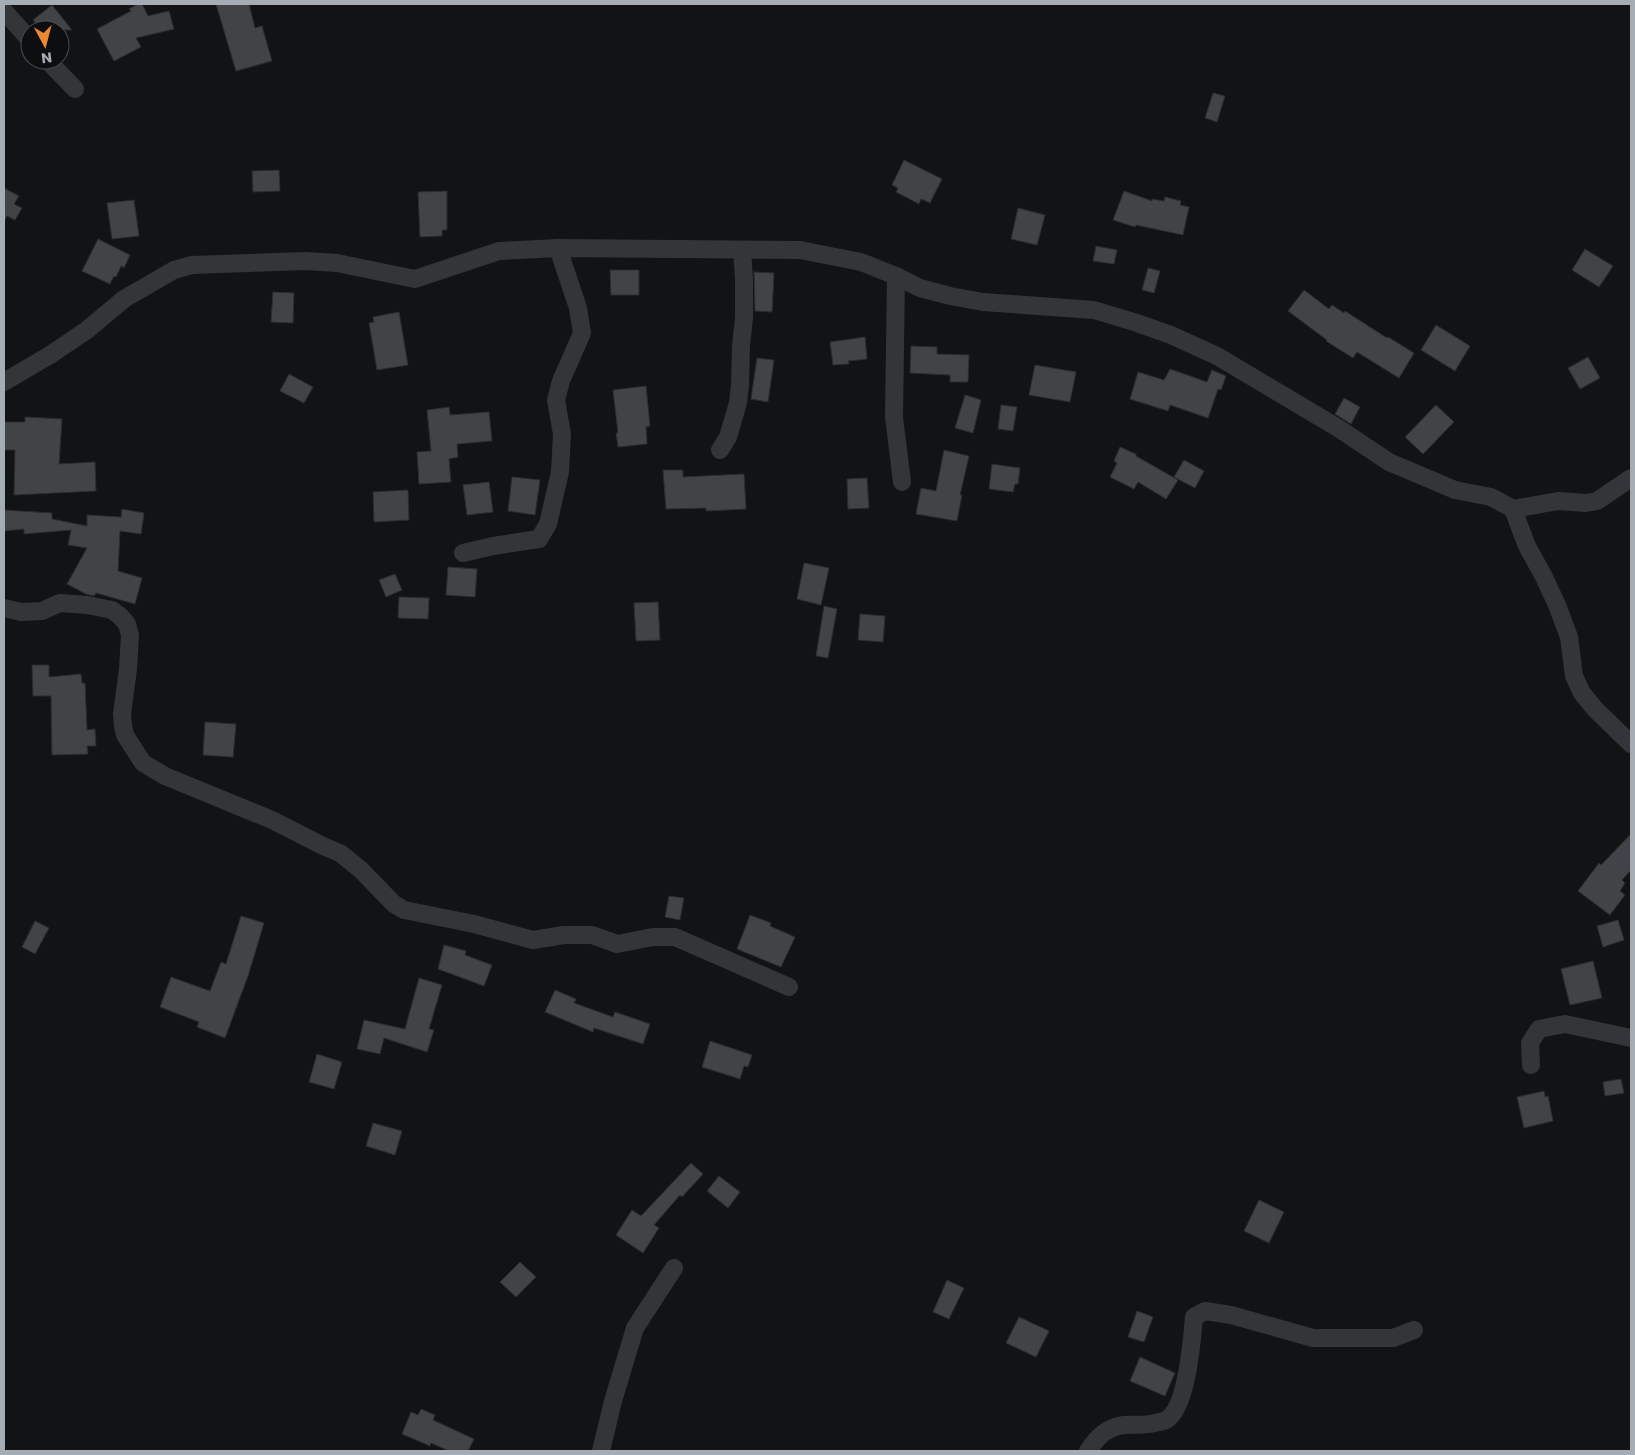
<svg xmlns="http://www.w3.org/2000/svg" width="1635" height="1455" viewBox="0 0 1635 1455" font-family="Poppins,sans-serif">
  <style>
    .building { fill: #414347; stroke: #2c2d30 }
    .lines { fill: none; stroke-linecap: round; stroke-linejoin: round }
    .minor { stroke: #333539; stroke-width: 18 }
  </style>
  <rect width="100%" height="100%" fill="#121314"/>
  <g class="building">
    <path d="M138 4H142L148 16 169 11 174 29 136 38 141 47 114 61 97 29 131 11 129 9Z"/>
    <path d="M216 4H249L255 28 262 26 272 61 236 71Z"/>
    <path d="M52 5 72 30H41L33 20Z"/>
    <path d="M1213 93 1225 96 1217 122 1205 118Z"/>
    <path d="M904 160 942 179 930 203 921 199 919 204 896 192 898 188 892 185Z"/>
    <path d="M279 170 280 191 253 192 252 171Z"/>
    <path d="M4 188 19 196 14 204 22 208 15 220 7 216 4 222Z"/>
    <path d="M447 191V230H442V236L420 237 418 192Z"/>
    <path d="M1124 191 1152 201V199L1164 201 1165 197 1181 201 1180 205 1189 207 1183 235 1136 225 1135 227 1113 220Z"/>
    <path d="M134 200 139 236 112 239 107 203Z"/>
    <path d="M1018 208 1045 215 1037 245 1011 239Z"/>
    <path d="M98 239 130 255 124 268 121 266 116 277 114 276 110 284 82 271Z"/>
    <path d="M1096 246 1117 250 1114 264 1093 261Z"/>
    <path d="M1585 249 1613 266 1599 287 1572 270Z"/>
    <path d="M1148 268 1160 271 1154 293 1142 290Z"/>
    <path d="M610 270H639V295H611Z"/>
    <path d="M754 272 774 273 772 312 755 311Z"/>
    <path d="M1304 290 1329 309 1332 305 1344 313 1345 311 1387 338 1388 337 1414 353 1399 378 1357 352 1353 358 1326 341 1327 340 1288 311Z"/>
    <path d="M273 292 294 293 293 323 271 322Z"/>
    <path d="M399 312 408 365 377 370 369 323 374 322 373 317Z"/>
    <path d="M1436 325 1470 346 1455 371 1421 350Z"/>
    <path d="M865 337 867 359 848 361 849 364 833 365 830 342Z"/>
    <path d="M911 346 937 347V354L969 355 968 382H950V375L910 373Z"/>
    <path d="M1588 357 1600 378 1580 389 1568 368Z"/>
    <path d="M757 358 774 360 768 402 751 399Z"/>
    <path d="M1035 365 1076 372 1070 402 1029 395Z"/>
    <path d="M1170 369 1207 382 1212 370 1226 376 1221 390 1218 389 1208 418 1170 405 1168 411 1130 399 1138 372 1164 380Z"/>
    <path d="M289 374 313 387 304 403 280 391Z"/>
    <path d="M646 386 650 426 646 427 647 444 618 447 616 433H618L613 390Z"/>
    <path d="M965 395 981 400 973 433 955 428Z"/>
    <path d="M1344 398 1360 407 1351 424 1335 414Z"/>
    <path d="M1001 405 1017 407 1013 431 998 429Z"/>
    <path d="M1436 405 1454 422 1423 454 1405 437Z"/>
    <path d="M449 407 450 415 489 412 492 441 457 444 458 457 449 459 451 482 419 484 417 452 431 451 427 410Z"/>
    <path d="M25 417 62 419 59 464 95 462 96 491 14 495 15 450H4V422H25Z"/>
    <path d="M1120 447 1136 454V456L1178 480 1166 499 1138 482 1134 489 1110 477 1117 463 1114 461Z"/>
    <path d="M944 450 969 456 960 495H962L957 521 916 514 921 488 936 491Z"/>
    <path d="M1184 460 1204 471 1195 488 1174 477Z"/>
    <path d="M992 464 1020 468 1018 484H1015L1013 492 989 489Z"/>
    <path d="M663 470H683V477L744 474 746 509 706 511V508L666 509Z"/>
    <path d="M512 477 540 480 535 515 508 511Z"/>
    <path d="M867 478 869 508 848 509 847 479Z"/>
    <path d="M489 482 493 512 467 515 463 485Z"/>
    <path d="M408 490 409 520 374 522 373 492Z"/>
    <path d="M122 509 144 513 141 534 120 531 118 571 142 578 135 604 96 593 94 596 86 594 67 584 87 548 68 545 71 530 24 534V529L4 531V510L52 513V519L87 526V515L121 517Z"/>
    <path d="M804 563 829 568 821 605 797 599Z"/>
    <path d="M448 567 477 569 475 597 446 595Z"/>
    <path d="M395 574 402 590 386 597 379 580Z"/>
    <path d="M399 597 429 598 428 619 398 618Z"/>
    <path d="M658 602 660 640 636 641 634 603Z"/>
    <path d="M824 606 837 609 828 658 816 656Z"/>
    <path d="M860 614 885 616 883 642 858 640Z"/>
    <path d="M32 665H49V677L81 674 82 683H85L87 730 95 729 96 746H87L88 754 52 755 51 696H33Z"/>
    <path d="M205 722 236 724 233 757 203 755Z"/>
    <path d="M1631 834V870L1622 880 1625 883 1620 891 1625 895 1610 915 1578 891 1599 863 1601 865Z"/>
    <path d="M669 896 684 898 680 920 665 917Z"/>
    <path d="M750 915 771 923 770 926 795 937 781 967 737 949Z"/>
    <path d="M241 916 264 923 248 976 225 1038 197 1027 199 1022 160 1007 171 977 210 991 221 962 226 964Z"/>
    <path d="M1618 920 1624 940 1603 947 1597 926Z"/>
    <path d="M35 921 49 928 35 954 22 947Z"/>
    <path d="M444 945 466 951 465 955 492 965 484 986 438 969Z"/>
    <path d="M1593 961 1602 998 1570 1005 1561 969Z"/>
    <path d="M419 978 442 985 429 1029 434 1030 427 1052 384 1038 380 1054 357 1049 364 1020 405 1029Z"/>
    <path d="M555 990 576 999 574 1003 613 1017 615 1012 650 1024 643 1044 594 1028 593 1032 545 1012Z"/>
    <path d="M710 1041 752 1055 748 1067 744 1066 740 1079 702 1067Z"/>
    <path d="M317 1054 342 1062 334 1089 309 1082Z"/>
    <path d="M1621 1079 1624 1093 1605 1096 1603 1082Z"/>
    <path d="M1544 1091 1545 1097 1548 1096 1553 1121 1524 1128 1517 1097Z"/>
    <path d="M373 1123 402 1131 395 1155 366 1146Z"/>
    <path d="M691 1163 703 1174 682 1197 680 1195 654 1225 659 1228 643 1253 616 1235 632 1210 641 1216Z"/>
    <path d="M719 1176 740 1192 728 1208 707 1191Z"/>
    <path d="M1259 1200 1284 1212 1269 1243 1244 1231Z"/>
    <path d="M520 1262 536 1277 516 1297 500 1282Z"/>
    <path d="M947 1280 964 1288 949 1319 933 1312Z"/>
    <path d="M1137 1311 1153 1317 1144 1342 1128 1337Z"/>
    <path d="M1019 1317 1049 1331 1036 1357 1006 1343Z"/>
    <path d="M1140 1357 1175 1373 1165 1396 1130 1381Z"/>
    <path d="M421 1409 435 1415 433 1420 474 1439 468 1451H449L431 1443 430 1446 402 1434 411 1412 418 1415Z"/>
  </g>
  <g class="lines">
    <g class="minor">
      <path d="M4 11 30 40"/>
      <path d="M47 60 75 89"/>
      <path d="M896 276 894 417 902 482"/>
      <path d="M4 382 50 355 87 330 124 299 174 270 192 265 306 261 337 263 415 279 499 251 558 248 800 250 861 262 896 276 920 288 950 296 983 302 1094 310 1134 322 1171 335 1217 356 1338 428 1389 462 1455 490 1491 497 1513 509 1558 501 1586 503 1597 501 1631 478"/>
      <path d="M720 450 728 437 738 403 740 385 741 346 744 318V279L742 250"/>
      <path d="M1513 509 1527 546 1544 577 1557 605 1569 637 1574 676 1582 693 1595 709 1631 744"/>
      <path d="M463 553 493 546 539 539 548 524 560 472 562 434 556 400 561 381 582 333 578 308 558 248"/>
      <path d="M4 608 21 612 42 611 60 603 87 605 112 610 120 616 127 624 130 635 128 669 122 714 123 726 125 735 143 763 165 776 272 820 325 847 340 853 361 870 394 904 404 910 474 924 533 940 564 935H592L617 944 653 937H675L789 987"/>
      <path d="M1531 1065 1530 1043 1539 1029 1565 1024 1631 1038"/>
      <path d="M601 1451 613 1401 635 1328 674 1268"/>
      <path d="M1088 1451C1097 1437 1107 1427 1124 1425 1134 1424 1145 1426 1155 1423 1158 1422 1163 1422 1166 1420 1187 1408 1192 1340 1194 1317L1205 1311 1231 1315 1313 1338H1393L1414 1330"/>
    </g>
  </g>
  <rect width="1635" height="1455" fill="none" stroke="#a4acb4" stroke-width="10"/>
  <g transform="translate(45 45) rotate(173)"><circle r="24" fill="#0d0e0f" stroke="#494d51"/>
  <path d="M0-4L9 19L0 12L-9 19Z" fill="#ec8732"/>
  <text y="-8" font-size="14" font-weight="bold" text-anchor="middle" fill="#a4acb4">N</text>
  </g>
</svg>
